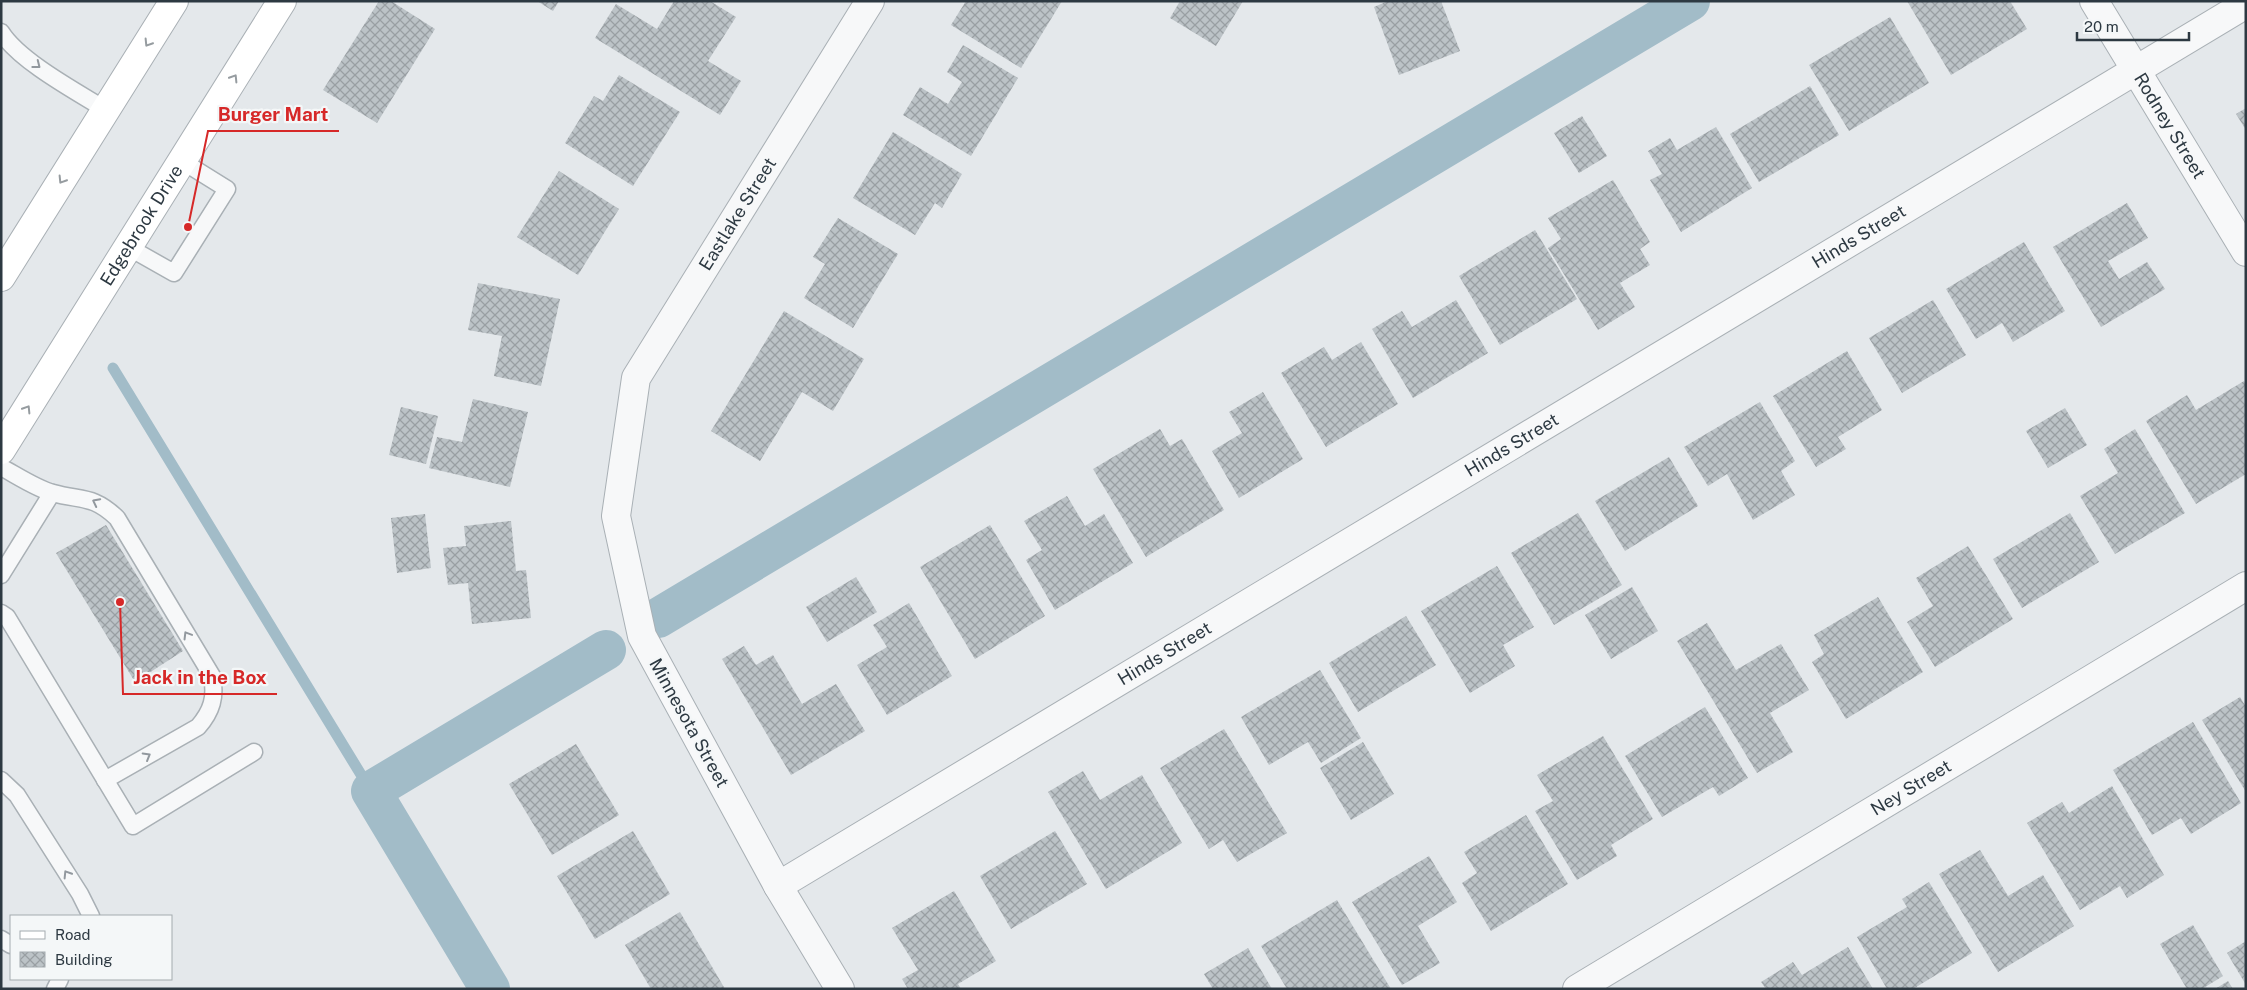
<svg xmlns="http://www.w3.org/2000/svg" width="2247" height="990" viewBox="0 0 2247 990" font-family="'Public Sans',sans-serif">
  <style>
    .lines { fill: none; stroke-linecap: round; stroke-linejoin: round }
    .stream { stroke: #a2bcc8; stroke-width: 11 }
    .canal { stroke: #a2bcc8; stroke-width: 40 }
    .building { fill: url(#building-cross-hatch) }
    .service-casing { stroke: #a9b0b5; stroke-width: 19 }
    .minor-casing { stroke: #a9b0b5; stroke-width: 30 }
    .secondary-casing { stroke: #a9b0b5; stroke-width: 30 }
    .service { stroke: #f7f8f9; stroke-width: 16 }
    .minor { stroke: #f7f8f9; stroke-width: 28 }
    .secondary { stroke: #fff; stroke-width: 28 }
    .oneway { stroke: #969ca0 }
    .oneway2 { stroke: #92989e }
    .labels { text-anchor: middle; stroke-width: 4.5; stroke-linejoin: round; paint-order: stroke }
    .street-label { font-size: 18px; fill: #2d3942; stroke: #f4f7f8 }
    .leader { fill: none; stroke: #d62828; stroke-width: 2 }
    .callout-dot { fill: #d62828; stroke: #f4f7f8; stroke-width: 2 }
    .callout-label { font-size: 19px; text-anchor: middle; font-weight: bold; fill: #d62828; stroke: #f4f7f8; stroke-width: 4.5; stroke-linejoin: round; paint-order: stroke }
  </style>
  <defs>
    <pattern id="building-cross-hatch" width="8" height="8" patternUnits="userSpaceOnUse" patternTransform="scale(1.25)"><rect width="8" height="8" fill="#bcc3c7"/><path d="M0 0l8 8M0 8l8-8" fill="none" stroke="#999fa3"/></pattern>
  </defs>
  <rect width="100%" height="100%" fill="#e4e8eb"/>
  <g class="lines">
    <path class="stream" d="M113 368 371 791"/>
    <g class="canal">
      <path d="M658 618 1690 1"/>
      <path d="M490 989 371 791 606 650"/>
    </g>
  </g>
  <g class="building">
    <path d="M379 1H391L435 29 377 123 323 90Z"/>
    <path d="M537 1H559L553 11Z"/>
    <path d="M674 1H710L736 17 708 61 741 81 720 115 595 38 616 4 657 29Z"/>
    <path d="M966 1H1062L1021 68 951 25Z"/>
    <path d="M1180 1H1243L1216 46 1170 18Z"/>
    <path d="M1388 1H1441L1460 51 1399 75 1374 7Z"/>
    <path d="M1907 1H2010L2027 29 1951 75Z"/>
    <path d="M1890 17 1929 83 1849 131 1809 65Z"/>
    <path d="M963 45 1018 78 971 156 903 115 920 87 948 104 962 82 947 72Z"/>
    <path d="M619 75 680 112 633 186 565 143 594 96 603 101Z"/>
    <path d="M1810 86 1839 135 1759 182 1730 134Z"/>
    <path d="M2246 108V130L2236 114Z"/>
    <path d="M1582 116 1607 156 1579 173 1554 133Z"/>
    <path d="M1716 127 1752 188 1681 232 1650 180 1662 174 1648 151 1670 138 1677 150Z"/>
    <path d="M893 132 962 174 942 208 935 203 915 235 853 198Z"/>
    <path d="M559 171 619 209 578 275 517 237Z"/>
    <path d="M1613 180 1650 242 1640 249 1650 265 1620 283 1635 307 1598 330 1548 248 1561 239 1548 218Z"/>
    <path d="M2127 203 2148 238 2108 261 2119 279 2147 262 2165 289 2101 327 2053 247Z"/>
    <path d="M838 218 898 254 853 328 804 298 825 264 813 257Z"/>
    <path d="M1535 230 1577 299 1500 345 1459 276Z"/>
    <path d="M2024 242 2065 311 2013 342 2002 323 1976 339 1946 289Z"/>
    <path d="M478 283 560 299 541 386 494 376 502 336 468 330Z"/>
    <path d="M1456 300 1488 353 1413 398 1372 329 1402 311 1412 327Z"/>
    <path d="M1933 300 1966 355 1902 393 1869 338Z"/>
    <path d="M784 311 864 359 833 411 802 392 760 461 711 431Z"/>
    <path d="M1361 342 1398 404 1326 447 1281 373 1324 347 1332 360Z"/>
    <path d="M1847 351 1882 410 1838 437 1846 449 1816 467 1773 396Z"/>
    <path d="M2244 381 2246 384V474L2196 504 2146 421 2187 395 2196 410Z"/>
    <path d="M1263 392 1303 459 1239 498 1212 451 1242 433 1229 412Z"/>
    <path d="M473 399 528 412 510 487 429 468 437 437 462 442Z"/>
    <path d="M1760 402 1795 461 1781 471 1795 495 1753 520 1727 474 1708 486 1684 447Z"/>
    <path d="M401 407 438 416 426 464 389 455Z"/>
    <path d="M2065 408 2087 445 2048 468 2026 431Z"/>
    <path d="M1160 429 1170 446 1182 439 1224 510 1146 557 1093 469Z"/>
    <path d="M2135 429 2185 513 2115 554 2080 496 2118 473 2104 449Z"/>
    <path d="M1669 457 1698 506 1625 551 1595 501Z"/>
    <path d="M1067 496 1085 526 1104 514 1133 563 1055 610 1026 560 1042 550 1024 521Z"/>
    <path d="M1578 513 1622 585 1554 625 1511 553Z"/>
    <path d="M2070 513 2099 562 2022 608 1993 559Z"/>
    <path d="M425 514 431 568 397 573 391 518Z"/>
    <path d="M511 521 516 571 526 570 531 618 472 624 468 583 448 585 443 548 466 546 464 526Z"/>
    <path d="M106 525 183 651 135 682 56 553Z"/>
    <path d="M990 525 1045 616 975 659 920 567Z"/>
    <path d="M1968 546 2013 619 1935 667 1907 622 1933 606 1916 578Z"/>
    <path d="M1497 566 1534 627 1503 645 1515 666 1470 693 1421 611Z"/>
    <path d="M856 577 877 612 827 642 806 607Z"/>
    <path d="M1632 587 1658 631 1611 659 1585 615Z"/>
    <path d="M1878 597 1923 672 1846 719 1812 662 1824 654 1814 635Z"/>
    <path d="M909 603 952 676 887 715 857 665 887 647 873 625Z"/>
    <path d="M1406 616 1436 665 1358 712 1329 663Z"/>
    <path d="M1707 623 1736 670 1781 644 1809 690 1770 713 1793 752 1757 773 1677 641Z"/>
    <path d="M744 646 756 665 773 655 802 704 836 684 865 731 791 775 722 659Z"/>
    <path d="M1320 670 1361 738 1321 763 1308 742 1269 765 1241 717Z"/>
    <path d="M2240 697 2246 707V792L2202 720Z"/>
    <path d="M1705 707 1748 778 1719 796 1713 787 1662 817 1625 756Z"/>
    <path d="M2193 722 2241 803 2191 834 2181 818 2152 835 2113 770Z"/>
    <path d="M1224 729 1287 833 1237 862 1223 840 1209 849 1160 768Z"/>
    <path d="M1603 736 1653 819 1611 845 1617 856 1577 880 1535 811 1553 801 1537 775Z"/>
    <path d="M1363 742 1394 794 1351 820 1320 768Z"/>
    <path d="M576 744 619 815 552 855 509 784Z"/>
    <path d="M1083 771 1100 800 1142 775 1182 843 1106 889 1048 792Z"/>
    <path d="M2112 786 2164 875 2127 898 2120 886 2080 910 2027 823 2062 802 2069 813Z"/>
    <path d="M1526 815 1568 884 1491 931 1462 883 1477 873 1464 852Z"/>
    <path d="M633 831 670 894 595 939 557 876Z"/>
    <path d="M1055 831 1087 884 1011 929 980 876Z"/>
    <path d="M1980 850 2008 896 2043 875 2074 926 1998 972 1939 874Z"/>
    <path d="M1429 856 1457 902 1418 926 1440 963 1402 985 1352 902Z"/>
    <path d="M1929 882 1972 953 1913 989H1887L1857 937 1907 907 1902 899Z"/>
    <path d="M954 891 996 961 958 984 961 989H908L902 979 918 970 892 928Z"/>
    <path d="M1337 900 1391 989H1287L1261 946Z"/>
    <path d="M680 912 725 989H651L625 945Z"/>
    <path d="M2193 925 2223 976 2202 989H2187L2160 944Z"/>
    <path d="M2246 941V985L2227 953Z"/>
    <path d="M1848 947 1873 989H1766L1761 982 1793 962 1802 975Z"/>
    <path d="M1248 948 1272 989H1213L1204 974Z"/>
    <path d="M2228 981 2233 989H2215Z"/>
  </g>
  <g class="lines">
    <g class="service-casing">
      <g id="service">
        <path d="M1 32C19 61 77 92 106 110"/>
        <path d="M128 247 174 273 227 189 182 161"/>
        <path d="M1 467C16 475 37 489 53 493 82 501 93 495 117 518L212 676C216 697 212 711 198 727L105 780"/>
        <path d="M1 575 52 493"/>
        <path d="M1 613 7 617 133 826 254 752"/>
        <path d="M1 780 17 795 80 894 91 916"/>
        <path d="M1 939 11 945"/>
        <path d="M55 989 60 979"/>
      </g>
    </g>
    <g class="minor-casing">
      <g id="minor">
        <path id="s1" d="M2094 1 2246 252"/>
        <path id="s2" d="M778 886 2246 4"/>
        <path id="s3" d="M840 989 778 886 642 636 616 516 636 378 870 1"/>
        <path id="s4" d="M1577 989 2246 586"/>
      </g>
    </g>
    <g class="secondary-casing">
      <g id="secondary">
        <path d="M1 277 174 1"/>
        <path id="s5" d="M1 450 282 1"/>
      </g>
    </g>
    <use href="#service" class="service"/>
    <use href="#minor" class="minor"/>
    <use href="#secondary" class="secondary"/>
  </g>
  <defs><path id="oneway-chevron" d="M-2-3.5L2.5 0L-2 3.5" fill="none" stroke-width="1.6" stroke-linecap="round" stroke-linejoin="round" transform="scale(1.25)"/></defs>
  <g class="oneway">
    <use href="#oneway-chevron" transform="translate(148 43) rotate(122)"/>
    <use href="#oneway-chevron" transform="translate(234 78) rotate(-58)"/>
    <use href="#oneway-chevron" transform="translate(62 180) rotate(122)"/>
    <use href="#oneway-chevron" transform="translate(27 409) rotate(-58)"/>
  </g>
  <g class="oneway2">
    <use href="#oneway-chevron" transform="translate(37 65) rotate(38)"/>
    <use href="#oneway-chevron" transform="translate(96 502) rotate(-153)"/>
    <use href="#oneway-chevron" transform="translate(187 635) rotate(-121)"/>
    <use href="#oneway-chevron" transform="translate(147 756) rotate(-30)"/>
    <use href="#oneway-chevron" transform="translate(67 874) rotate(-122)"/>
  </g>
  <g class="labels">
    <g class="street-label">
      <text dy="6" stroke="none"><textPath href="#s1" startOffset="146">Rodney Street</textPath></text>
      <text dy="6" stroke="none"><textPath href="#s3" startOffset="860">Eastlake Street</textPath></text>
      <text dy="6" stroke="none"><textPath href="#s5" startOffset="265">Edgebrook Drive</textPath></text>
      <text dy="6" stroke="none"><textPath href="#s2" startOffset="1261">Hinds Street</textPath></text>
      <text dy="6" stroke="none"><textPath href="#s2" startOffset="856">Hinds Street</textPath></text>
      <text dy="6" stroke="none"><textPath href="#s2" startOffset="451">Hinds Street</textPath></text>
      <text transform="translate(689 723) rotate(61)" y="6">Minnesota Street</text>
      <text dy="6" stroke="none"><textPath href="#s4" startOffset="390">Ney Street</textPath></text>
    </g>
  </g>
  <path class="leader" d="M188 227L208 131H339M120 602L123 694H277"/>
  <g class="callout-dot">
    <circle cx="188" cy="227" r="5"/>
    <circle cx="120" cy="602" r="5"/>
  </g>
  <g class="callout-label">
    <text x="273" y="121">Burger Mart</text>
    <text x="200" y="684">Jack in the Box</text>
  </g>
  <rect width="2247" height="990" fill="none" stroke="#2d3942" stroke-width="5"/>
  <rect x="10" y="915" width="162" height="65" fill="#f4f7f8" stroke="#a4abaf"/>
  <rect x="20" y="931" width="25" height="8" fill="#ffffff" stroke="#a4abaf"/>
  <text x="55" y="940" font-size="15" fill="#2d3942">Road</text>
  <rect x="20" y="952" width="25" height="15" fill="url(#building-cross-hatch)" stroke="#a4abaf"/>
  <text x="55" y="965" font-size="15" fill="#2d3942">Building</text>
  <path d="M2077 32v8h112v-8" fill="none" stroke="#2d3942" stroke-width="2.5"/>
  <text x="2084" y="32" font-size="15" fill="#2d3942" stroke="#f4f7f8" stroke-width="4" paint-order="stroke">20 m</text>
</svg>
